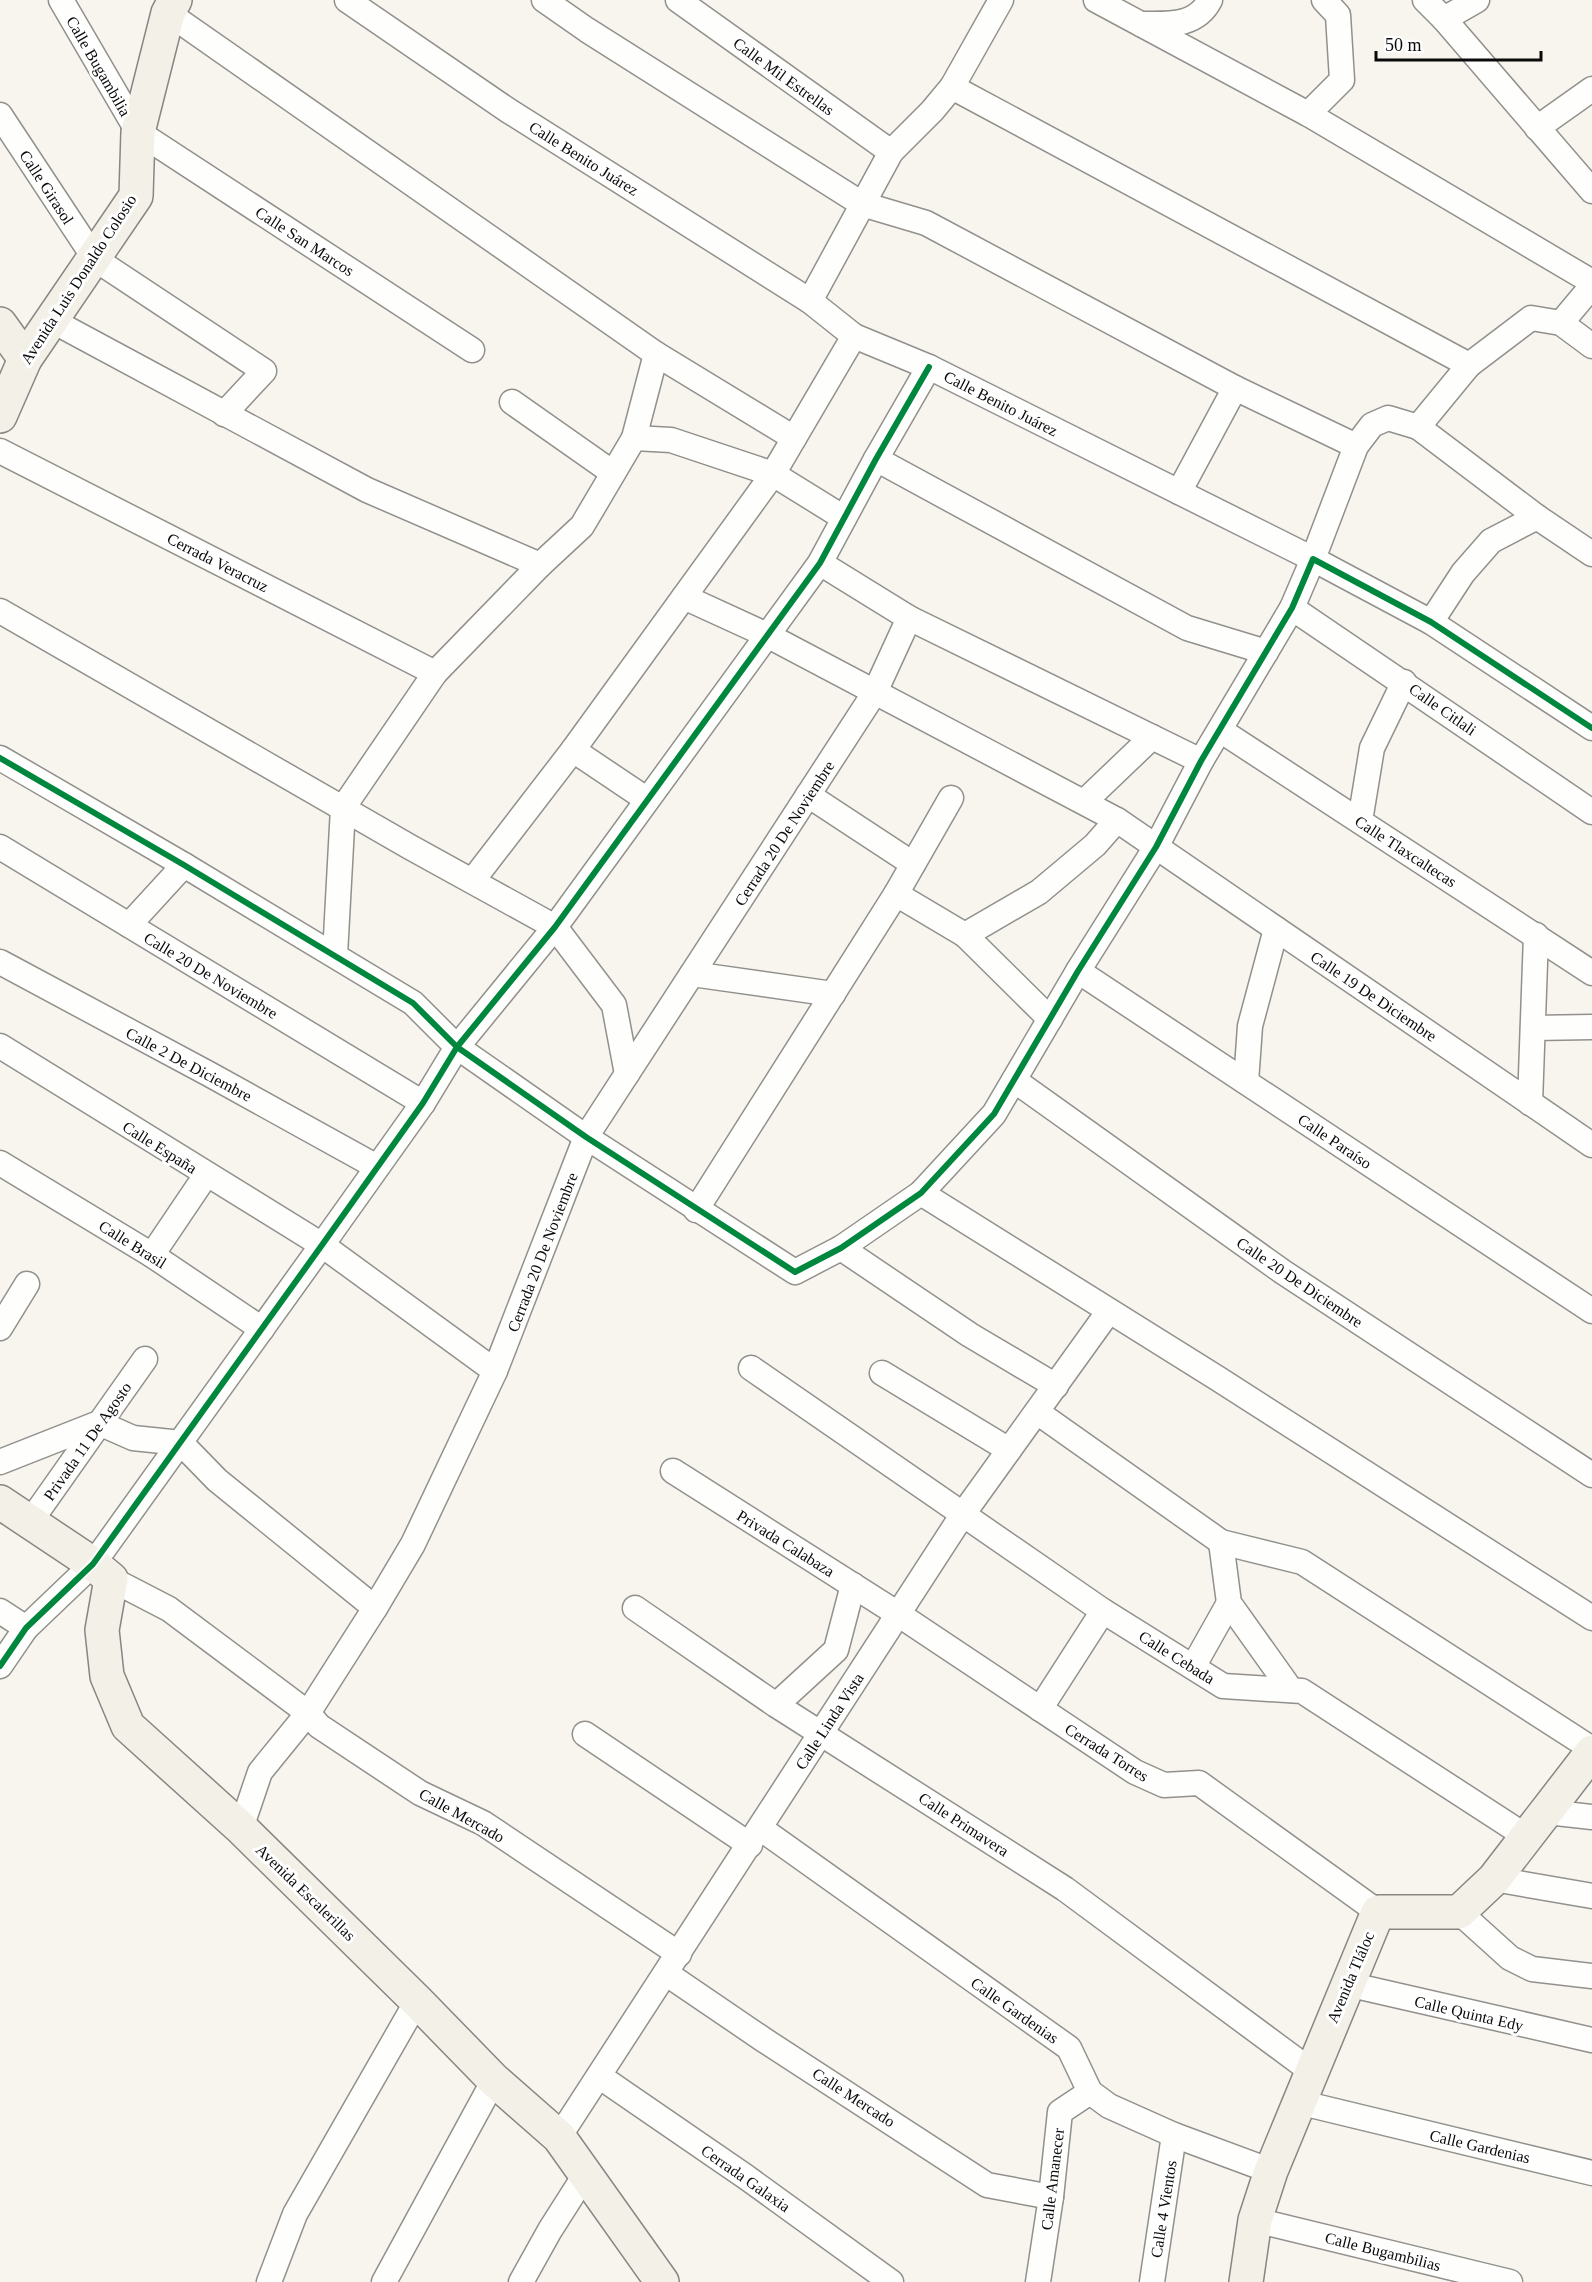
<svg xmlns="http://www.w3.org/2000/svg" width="1592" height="2282" viewBox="0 0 1592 2282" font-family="'Times New Roman',serif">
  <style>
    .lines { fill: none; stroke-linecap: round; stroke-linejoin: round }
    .street-casing { stroke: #91908d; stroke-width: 27 }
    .secondary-casing { stroke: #888683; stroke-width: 36 }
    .street { stroke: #fefefc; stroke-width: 24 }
    .secondary { stroke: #f3f0e8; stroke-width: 33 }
    .cycleway-casing { stroke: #fff; stroke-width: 10 }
    .cycleway { stroke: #00873e; stroke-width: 6 }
    .labels { text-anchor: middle; stroke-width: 6; stroke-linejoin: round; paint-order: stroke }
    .street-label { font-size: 16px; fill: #0a0a0a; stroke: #fff }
  </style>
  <rect width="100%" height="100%" fill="#f8f5ee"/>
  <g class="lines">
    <g class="street-casing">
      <g id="street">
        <path d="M61 0 138 132 472 350"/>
        <path d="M347 0 509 111 810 301 854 336 929 367 1313 559 1356 446 1372 425 1388 418 1418 427 1469 365 1531 318 1561 323 1592 346"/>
        <path d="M544 0 587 30 862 204 926 223 1235 388 1356 446"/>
        <path d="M678 0 891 152"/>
        <path d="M1096 0 1308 114 1592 282"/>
        <path d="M1425 0 1444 19 1592 191"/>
        <path d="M168 13 656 354 794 438"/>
        <path d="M1444 19 1477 0"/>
        <path d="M1141 24C1168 24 1196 27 1210 0"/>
        <path d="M952 87 1469 365"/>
        <path d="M1308 114 1342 80 1338 15 1324 0"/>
        <path d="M0 115 95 259 264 371 224 414"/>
        <path d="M1537 128 1592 89"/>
        <path d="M810 301 891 152 932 111 952 87 1001 0"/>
        <path d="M51 320 367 490 540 565"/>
        <path d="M1561 323 1592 286"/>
        <path d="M512 402 613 473"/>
        <path d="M1418 427 1537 517 1592 554"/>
        <path d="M634 438 671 440 773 474 844 518"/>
        <path d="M0 451 435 673"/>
        <path d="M876 459 1187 628 1266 652"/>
        <path d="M1179 492 1235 388"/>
        <path d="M820 563 909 618 1201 761"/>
        <path d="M684 597 767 635 1117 820 1592 1145"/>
        <path d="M1292 608 1592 812"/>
        <path d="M0 611 410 847 555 927 614 1005 627 1074"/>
        <path d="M1431 622 1463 573 1491 541 1537 517"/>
        <path d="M1220 730 1592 973"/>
        <path d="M573 750 646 799"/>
        <path d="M0 758 184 865 413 1003 457 1047 586 1137 795 1272 841 1248 921 1193 994 1114 1078 971 1156 847 1201 761 1292 608 1313 559 1431 622 1592 728"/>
        <path d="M808 795 913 864"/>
        <path d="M1084 802 1152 737"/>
        <path d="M1360 821 1372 748 1404 682"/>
        <path d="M0 847 423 1103"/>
        <path d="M473 880 573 750 773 474 854 336"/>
        <path d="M896 894 965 935 1050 1019"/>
        <path d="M129 925 184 865"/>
        <path d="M965 935 1039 892 1095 845 1117 820"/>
        <path d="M335 955 343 808 435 673 540 565 582 526 634 438 656 354"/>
        <path d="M0 962 209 1074 377 1167"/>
        <path d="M1078 971 1592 1311"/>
        <path d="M692 974 833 994"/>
        <path d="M1533 1028 1592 1027"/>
        <path d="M0 1046 322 1245 495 1371"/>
        <path d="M1014 1080 1283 1272 1592 1475"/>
        <path d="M1246 1082 1250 1026 1276 929"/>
        <path d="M1530 1103 1536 935"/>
        <path d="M0 1163 152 1255 262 1329"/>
        <path d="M921 1193 1217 1378 1592 1618"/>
        <path d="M696 1210 896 894 951 798"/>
        <path d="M841 1248 970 1335 1056 1386"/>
        <path d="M152 1255 206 1175"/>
        <path d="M0 1328 27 1284"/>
        <path d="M751 1368 1103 1611 1223 1686 1302 1691 1527 1837"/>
        <path d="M882 1373 1009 1450"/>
        <path d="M1037 1412 1221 1542 1302 1562 1592 1749"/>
        <path d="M0 1462 99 1423 133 1438 181 1443 217 1480 375 1608"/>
        <path d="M673 1471 898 1614 1135 1772 1164 1785 1199 1783 1378 1912"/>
        <path d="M30 1522 145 1359"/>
        <path d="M1221 1542 1229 1603 1291 1690"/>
        <path d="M111 1579 169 1609 308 1713 319 1726 420 1793 483 1823 679 1954"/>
        <path d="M635 1608 776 1705 1065 1889 1311 2071"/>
        <path d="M0 1611 26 1628"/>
        <path d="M0 1666 26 1628 93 1564 322 1245 423 1103 457 1047 555 927 820 563 876 459 929 367"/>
        <path d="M1193 1667 1229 1603"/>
        <path d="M776 1705 836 1650 853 1585"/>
        <path d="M1040 1709 1103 1611"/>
        <path d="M585 1734 750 1845"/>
        <path d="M1547 1812 1592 1817"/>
        <path d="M241 1828 260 1772 308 1713 375 1608 413 1544 495 1371 586 1137 875 692 909 618"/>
        <path d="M760 1828 1069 2048 1090 2092 1109 2106 1174 2135 1271 2171"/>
        <path d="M1494 1879 1592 1896"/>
        <path d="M1459 1912 1510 1958 1532 1969 1592 1976"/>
        <path d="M667 1974 764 2040 987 2185 1051 2197"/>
        <path d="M1347 1984 1592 2040"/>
        <path d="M599 2076 746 2177 891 2282"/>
        <path d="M1298 2102 1592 2173"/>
        <path d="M559 2137 963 1514 1109 1311"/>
        <path d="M1255 2220 1510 2282"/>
        <path d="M269 2282 295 2214 417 2001"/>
        <path d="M384 2282 494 2080"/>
        <path d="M521 2282 550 2230 585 2175"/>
        <path d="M1038 2282 1051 2197 1060 2112 1090 2092"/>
        <path d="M1152 2282 1174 2135"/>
      </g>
    </g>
    <g class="secondary-casing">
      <g id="secondary">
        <path d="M0 324 25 359"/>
        <path d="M0 416 25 359 136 196 138 132 168 13 175 0"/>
        <path d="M0 1502 93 1564 111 1579 102 1630 107 1676 128 1726 241 1828 417 2001 494 2080 559 2137 662 2282"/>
        <path d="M1246 2282 1255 2220 1271 2171 1378 1912H1459L1494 1879 1592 1752"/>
      </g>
    </g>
    <use href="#street" class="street"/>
    <use href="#secondary" class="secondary"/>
    <g class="cycleway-casing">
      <g id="cycleway">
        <path d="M0 758 184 865 413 1003 457 1047 586 1137 795 1272 841 1248 921 1193 994 1114 1078 971 1156 847 1201 761 1292 608 1313 559 1431 622 1592 728"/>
        <path d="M0 1666 26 1628 93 1564 322 1245 423 1103 457 1047 555 927 820 563 876 459 929 367"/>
      </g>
    </g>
    <use href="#cycleway" class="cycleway"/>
  </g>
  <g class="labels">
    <g class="street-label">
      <text transform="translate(99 66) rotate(60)" y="6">Calle Bugambilia</text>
      <text transform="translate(784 76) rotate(36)" y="6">Calle Mil Estrellas</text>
      <text transform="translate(584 158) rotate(32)" y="6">Calle Benito Juárez</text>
      <text transform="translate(47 187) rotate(57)" y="6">Calle Girasol</text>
      <text transform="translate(305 241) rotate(33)" y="6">Calle San Marcos</text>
      <text transform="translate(78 279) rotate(-57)" y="6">Avenida Luis Donaldo Colosio</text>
      <text transform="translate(1001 403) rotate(27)" y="6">Calle Benito Juárez</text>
      <text transform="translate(218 562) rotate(27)" y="6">Cerrada Veracruz</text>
      <text transform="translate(1443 709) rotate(35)" y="6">Calle Citlali</text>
      <text transform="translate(784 833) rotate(-57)" y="6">Cerrada 20 De Noviembre</text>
      <text transform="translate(1406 851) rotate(33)" y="6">Calle Tlaxcaltecas</text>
      <text transform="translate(211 975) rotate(31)" y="6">Calle 20 De Noviembre</text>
      <text transform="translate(1374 996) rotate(34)" y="6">Calle 19 De Diciembre</text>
      <text transform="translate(189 1064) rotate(28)" y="6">Calle 2 De Diciembre</text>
      <text transform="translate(1335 1141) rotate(34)" y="6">Calle Paraíso</text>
      <text transform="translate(160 1147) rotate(32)" y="6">Calle España</text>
      <text transform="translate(133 1244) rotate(32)" y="6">Calle Brasil</text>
      <text transform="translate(542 1252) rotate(-69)" y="6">Cerrada 20 De Noviembre</text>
      <text transform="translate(1300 1282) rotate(34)" y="6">Calle 20 De Diciembre</text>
      <text transform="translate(87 1441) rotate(-55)" y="6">Privada 11 De Agosto</text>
      <text transform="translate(786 1543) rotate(32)" y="6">Privada Calabaza</text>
      <text transform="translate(1177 1657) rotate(32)" y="6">Calle Cebada</text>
      <text transform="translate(829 1721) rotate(-57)" y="6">Calle Linda Vista</text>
      <text transform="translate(1107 1752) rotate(32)" y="6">Cerrada Torres</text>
      <text transform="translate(462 1815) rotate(29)" y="6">Calle Mercado</text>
      <text transform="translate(964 1824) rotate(33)" y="6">Calle Primavera</text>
      <text transform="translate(306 1892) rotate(44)" y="6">Avenida Escalerillas</text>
      <text transform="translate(1350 1977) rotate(-67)" y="6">Avenida Tláloc</text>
      <text transform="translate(1015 2010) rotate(35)" y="6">Calle Gardenias</text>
      <text transform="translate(1469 2013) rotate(13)" y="6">Calle Quinta Edy</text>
      <text transform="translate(854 2097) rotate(33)" y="6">Calle Mercado</text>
      <text transform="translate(1480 2146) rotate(13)" y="6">Calle Gardenias</text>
      <text transform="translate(746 2178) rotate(35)" y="6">Cerrada Galaxia</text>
      <text transform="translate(1052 2179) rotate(-83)" y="6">Calle Amanecer</text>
      <text transform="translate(1163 2209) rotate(-81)" y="6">Calle 4 Vientos</text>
      <text transform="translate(1383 2251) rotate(14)" y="6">Calle Bugambilias</text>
    </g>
  </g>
  <path d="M1376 51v9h165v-9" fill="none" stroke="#0a0a0a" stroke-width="3"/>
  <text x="1385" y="51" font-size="18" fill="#0a0a0a" stroke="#ffffff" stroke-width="4.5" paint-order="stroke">50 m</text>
</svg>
